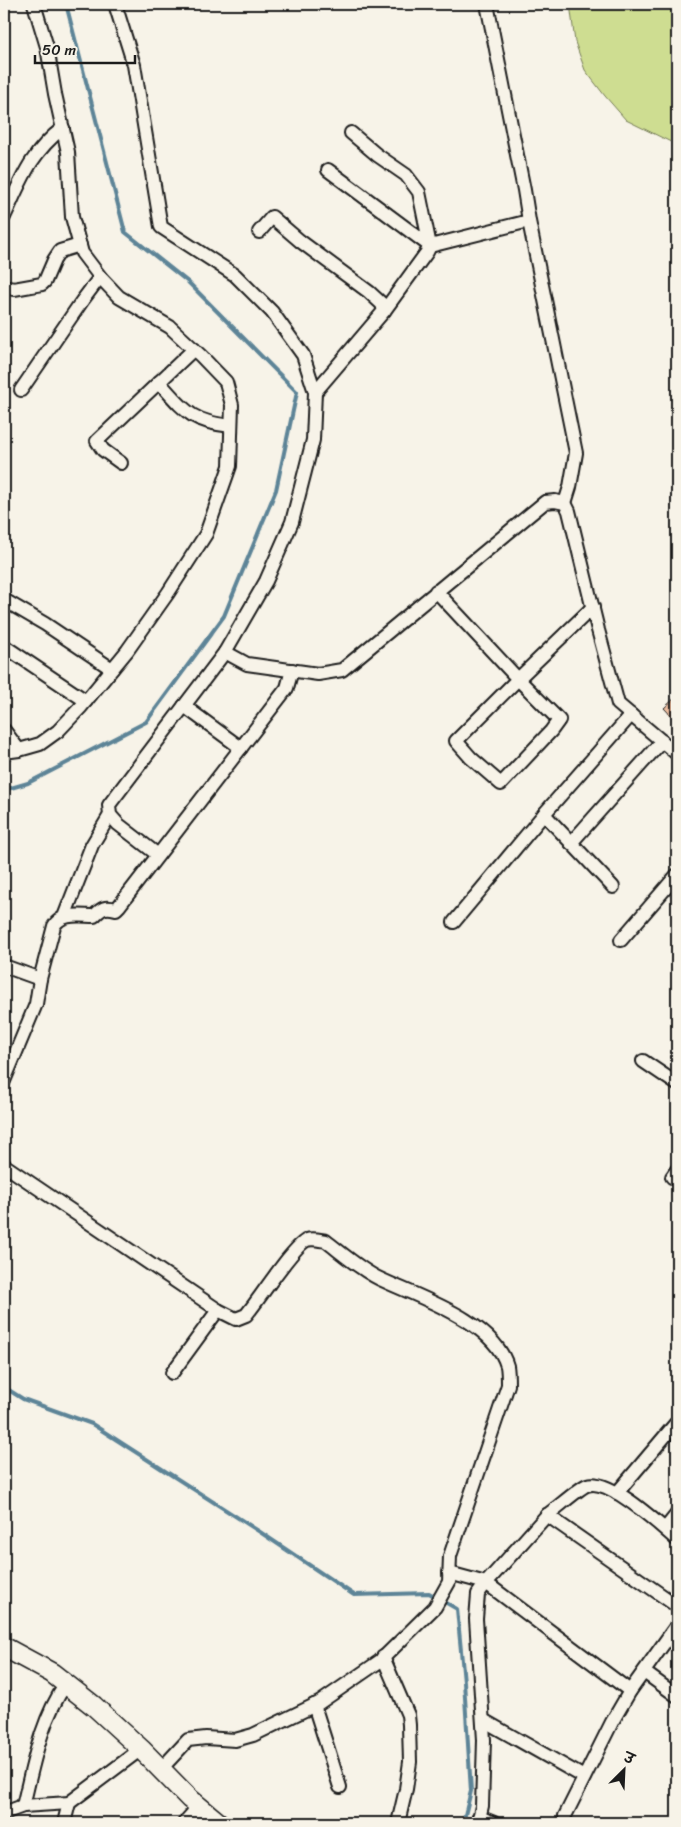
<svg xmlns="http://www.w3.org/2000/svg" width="681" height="1827" viewBox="0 0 681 1827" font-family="Sriracha,'Playpen Sans Deva',sans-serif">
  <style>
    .green { fill: #cedd91; stroke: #757c56 }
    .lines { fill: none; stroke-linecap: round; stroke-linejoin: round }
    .stream { stroke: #5d8497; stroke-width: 4 }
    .building { fill: #ecbb9d; stroke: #1c1c1c }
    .street-casing { stroke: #1c1c1c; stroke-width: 16 }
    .secondary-casing { stroke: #1c1c1c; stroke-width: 22 }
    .street { stroke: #f7f3e8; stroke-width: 12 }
    .secondary { stroke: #f7f3e8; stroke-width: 19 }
  </style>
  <rect width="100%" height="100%" fill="#f7f3e8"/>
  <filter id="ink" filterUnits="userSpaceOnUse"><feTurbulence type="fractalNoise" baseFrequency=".02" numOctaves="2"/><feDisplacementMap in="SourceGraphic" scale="10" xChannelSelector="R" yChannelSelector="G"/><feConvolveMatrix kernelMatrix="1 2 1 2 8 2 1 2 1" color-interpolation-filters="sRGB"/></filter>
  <g filter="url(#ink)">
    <path class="green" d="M570 4H677V145L626 120 605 96 585 70 575 42Z"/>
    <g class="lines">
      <g class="stream">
        <path d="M4 790 28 783 146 722 224 616 276 490 297 392 188 282 125 232 66 4"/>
        <path d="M4 1387 23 1399 92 1424 260 1532 354 1595 429 1593 457 1609 464 1682 471 1791 463 1823"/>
      </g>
    </g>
    <path class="building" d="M677 696V722L664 708Z"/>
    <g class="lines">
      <g class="street-casing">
        <g id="street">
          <path d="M115 4 134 65 161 227 235 275 272 312 303 355 315 392 313 440 292 522 266 581 225 652 247 664 318 674 342 670 545 502 555 501 565 503 569 511 598 630 618 704 677 754"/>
          <path d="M487 4 524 190 529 221 576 453 570 487 565 503"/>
          <path d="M351 133 377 155 406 175 419 192 430 246 427 252 384 311"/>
          <path d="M328 170 430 246 529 221"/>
          <path d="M4 217C21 181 30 153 63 128"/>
          <path d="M259 232 272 217 300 241 369 292 382 304 384 311 315 392"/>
          <path d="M4 287 14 289 42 284 45 281 54 260 60 251 80 245"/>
          <path d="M159 382C185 411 191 422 231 426"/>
          <path d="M21 390 82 301 100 277"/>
          <path d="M121 463 103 450 97 441 194 349"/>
          <path d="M436 591 518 679 593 607"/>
          <path d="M4 600 45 624 112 669"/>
          <path d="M4 646 86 701"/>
          <path d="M518 679 559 720 551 731 501 784 471 758 456 741Z"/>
          <path d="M184 706 241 748"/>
          <path d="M4 730 19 750"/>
          <path d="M4 752 19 750 40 744 58 731 81 707 127 651 168 593 206 534 230 466 232 405 226 382 201 356 170 327 119 297 101 278 82 253 72 217 68 152 55 94 47 47 34 4"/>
          <path d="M544 814 613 887"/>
          <path d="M571 843 662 741"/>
          <path d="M158 855 118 824 110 815 109 805 225 652"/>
          <path d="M64 917 92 845 110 815"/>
          <path d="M454 922 544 814 631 715"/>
          <path d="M621 940 677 875"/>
          <path d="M4 966 40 979 36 1004 4 1081"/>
          <path d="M40 979 54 926C62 912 80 916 94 916 102 908 105 906 116 909L119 906 287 688 292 670"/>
          <path d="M643 1061 677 1084"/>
          <path d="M4 1165 218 1310 236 1319 246 1315C259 1300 293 1246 307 1240 312 1238 320 1240 326 1241 343 1254 361 1270 380 1279 418 1297 494 1321 507 1366 508 1371 508 1379 508 1385L450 1556 449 1582 435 1607 380 1661 319 1703 253 1735 235 1740 206 1738 188 1740 161 1769"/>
          <path d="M672 1177 677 1170"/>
          <path d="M172 1373 218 1310"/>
          <path d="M617 1493 677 1422"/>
          <path d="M547 1515C556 1509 579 1488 587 1485 609 1477 661 1526 677 1540"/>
          <path d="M665 1529 677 1514"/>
          <path d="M449 1573 486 1583 630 1691"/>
          <path d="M383 1657 408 1715 409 1725 410 1762 406 1789 398 1823"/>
          <path d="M644 1672 677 1696"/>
          <path d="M314 1705 340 1787"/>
          <path d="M483 1720 584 1777"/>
          <path d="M23 1806C33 1765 41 1719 66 1684"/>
          <path d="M4 1813 23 1806 69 1803 141 1749"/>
          <path d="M565 1816 612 1722 630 1691 677 1625"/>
          <path d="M479 1817 494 1823"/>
          <path d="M64 1823 69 1803"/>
          <path d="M184 1823 192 1814"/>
          <path d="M478 1823 482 1806 484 1740 476 1619 478 1594 486 1583 547 1515 677 1606"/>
        </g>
      </g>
      <g class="secondary-casing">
        <path id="secondary" d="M4 1647 52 1673 94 1706 141 1749 190 1799 219 1823"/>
      </g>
      <use href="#street" class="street"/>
      <use href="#secondary" class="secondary"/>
    </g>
  </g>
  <rect width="681" height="1827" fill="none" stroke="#f7f3e8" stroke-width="20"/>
  <rect x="10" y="10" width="661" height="1807" fill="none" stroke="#1c1c1c" stroke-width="2" filter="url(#ink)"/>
  <g transform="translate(624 1770) rotate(24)" stroke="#f7f3e8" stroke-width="4" paint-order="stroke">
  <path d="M0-4L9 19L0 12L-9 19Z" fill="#1c1c1c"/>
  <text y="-8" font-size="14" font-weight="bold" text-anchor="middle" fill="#1c1c1c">उ</text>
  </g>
  <path d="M35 55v8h100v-8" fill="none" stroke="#1c1c1c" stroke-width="2.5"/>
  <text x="42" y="55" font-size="15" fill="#1c1c1c" stroke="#f7f3e8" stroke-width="4" paint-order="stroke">50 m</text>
</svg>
